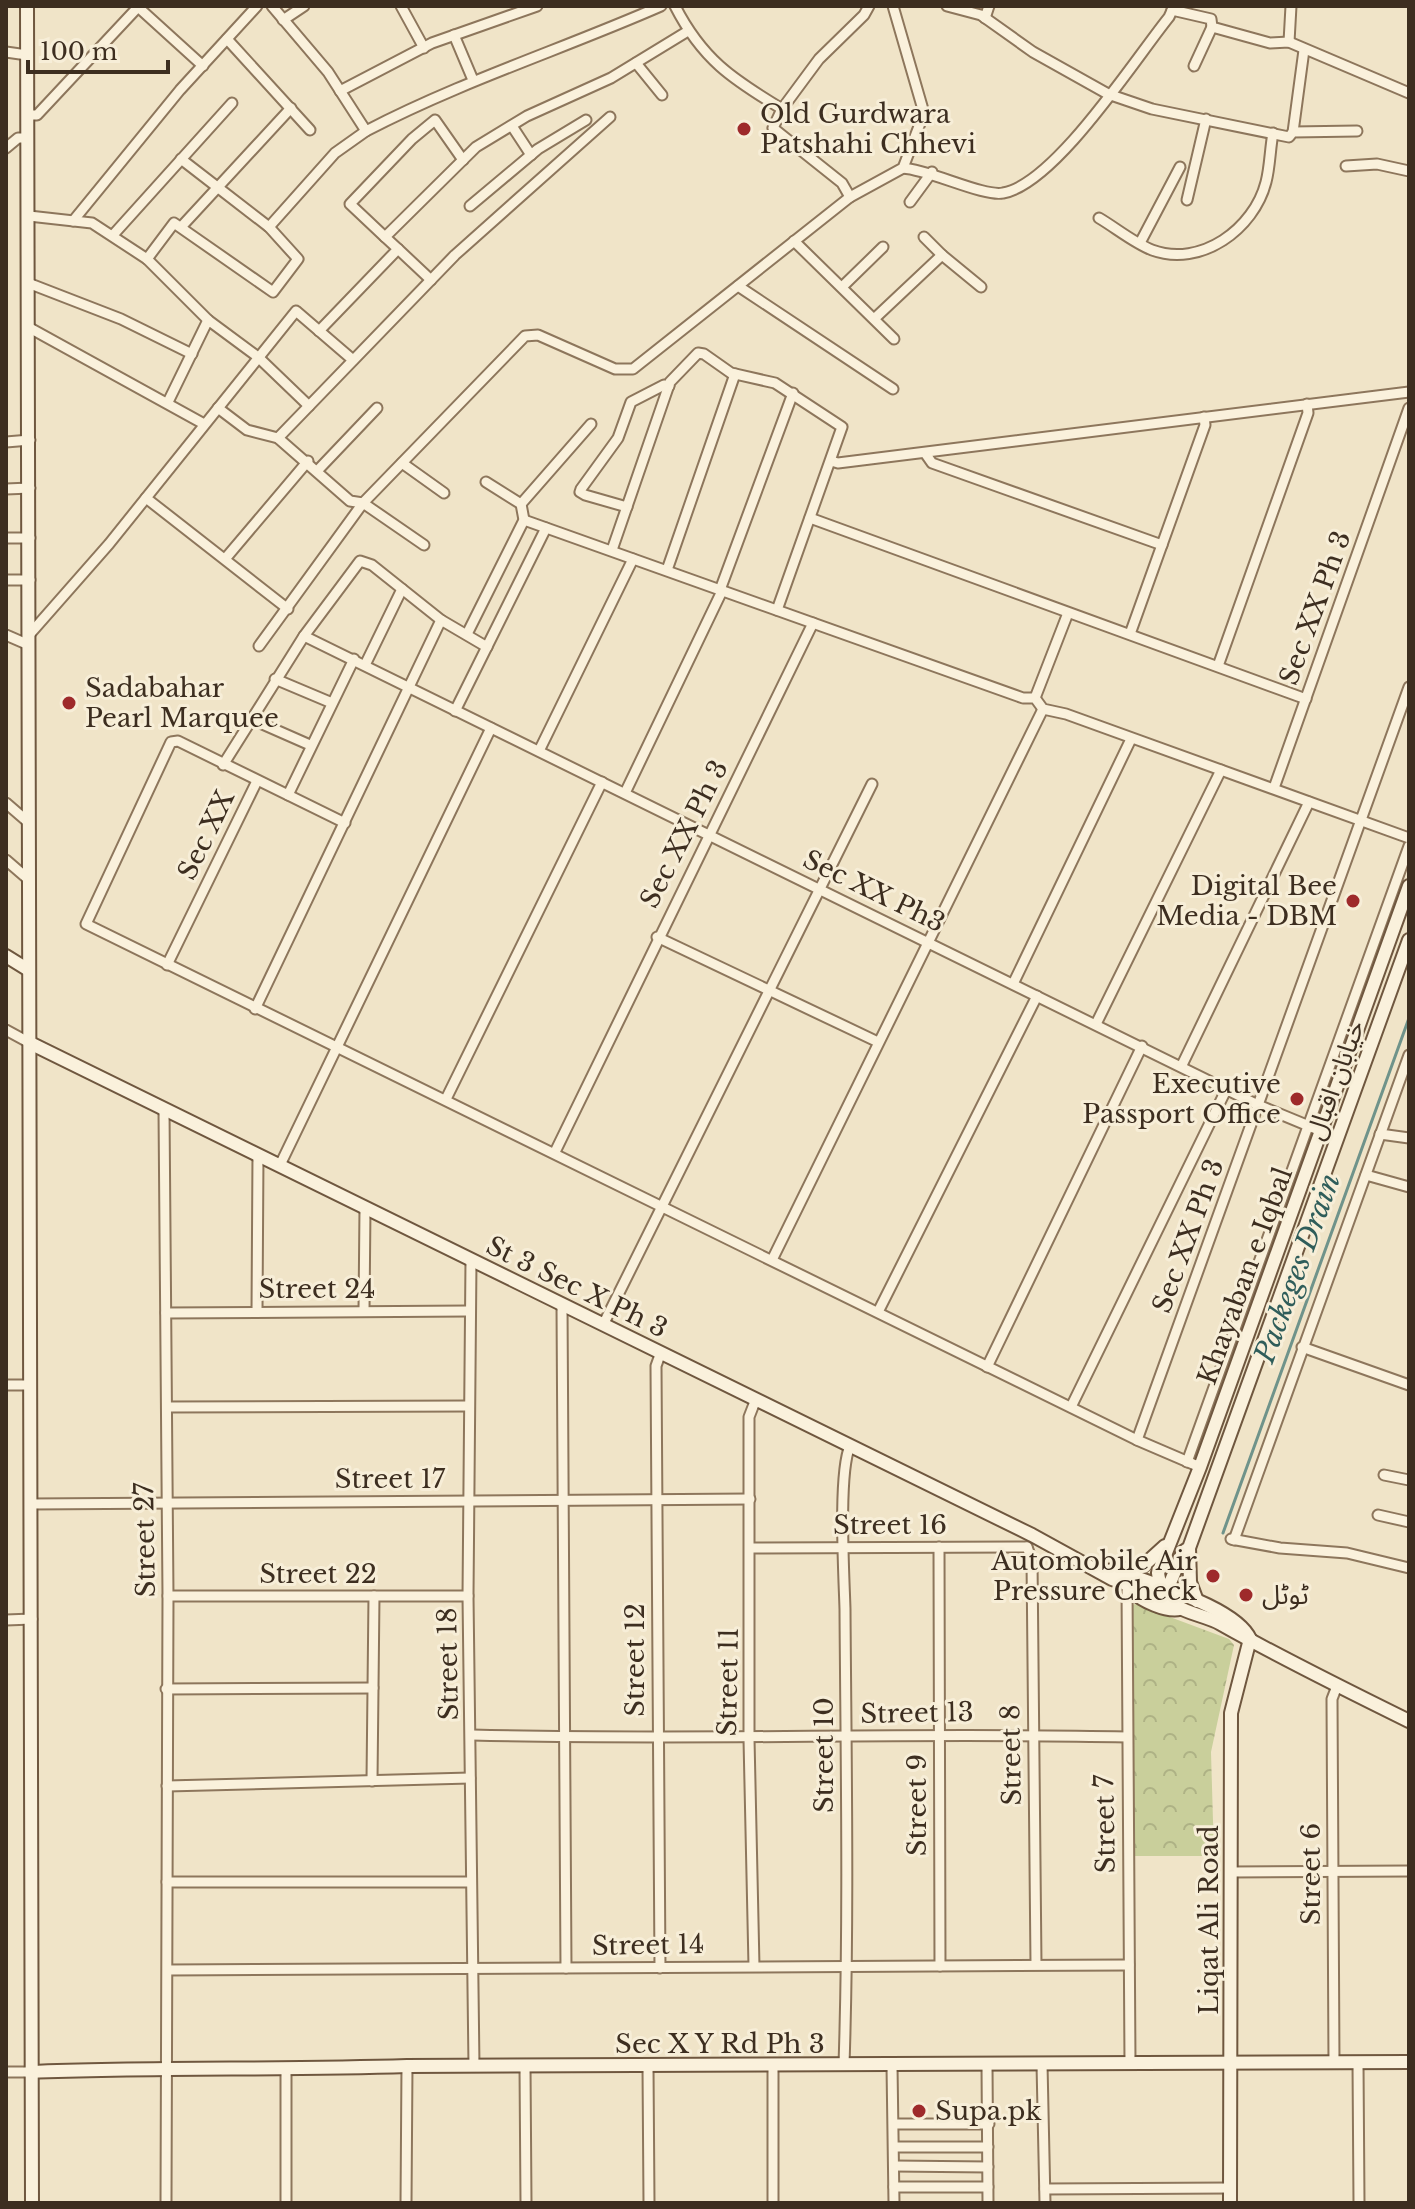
<svg xmlns="http://www.w3.org/2000/svg" width="1415" height="2209" viewBox="0 0 1415 2209" font-family="'Libre Baskerville','Noto Sans Arabic',serif">
  <style>
    .forest { fill: url(#forest-crowns) }
    .lines { fill: none; stroke-linecap: round; stroke-linejoin: round }
    .stream { stroke: #6f938a; stroke-width: 3 }
    .street-casing { stroke: #8d765c; stroke-width: 13 }
    .secondary-casing { stroke: #6f573f; stroke-width: 16 }
    .street { stroke: #faf1dc; stroke-width: 9 }
    .secondary { stroke: #faf1dc; stroke-width: 12 }
    .poi-dot { fill: #9e2a2b; stroke: #f7eed8; stroke-width: 3 }
    .labels { text-anchor: middle; stroke-width: 6; stroke-linejoin: round; paint-order: stroke }
    .poi-label { font-size: 26px; fill: #3d2e20; stroke: #f7eed8; text-anchor: start }
    .street-label { font-size: 26px; fill: #3d2e20; stroke: #f7eed8 }
    .water-label { font-size: 28px; font-style: italic; fill: #2f5d5a; stroke: #f7eed8 }
  </style>
  <defs>
    <pattern id="forest-crowns" width="20" height="18" patternUnits="userSpaceOnUse" patternTransform="scale(2)"><rect width="20" height="18" fill="#c9cf9b"/><path d="M2 6a3 3 0 1 1 6 0M12 15a3 3 0 1 1 6 0" fill="none" stroke="#aeb285"/></pattern>
  </defs>
  <rect width="100%" height="100%" fill="#f0e4c8"/>
  <path class="forest" d="M1135 1604 1229 1639 1234 1645 1211 1752 1214 1856H1134L1130 1606Z"/>
  <g class="lines">
    <path class="stream" d="M1223 1533 1409 1018"/>
    <g class="street-casing">
      <g id="street">
        <path d="M272 6 328 72 366 131C462 81 563 49 661 6"/>
        <path d="M401 6 424 48"/>
        <path d="M675 6C702 59 732 79 782 109L773 128 842 183 850 197"/>
        <path d="M947 6 981 15 1033 52 1108 94 1152 109 1289 137 1293 132 1357 131"/>
        <path d="M138 7 203 66"/>
        <path d="M1172 10 1211 19 1212 27 1270 43 1289 42 1409 93"/>
        <path d="M985 18 989 6"/>
        <path d="M283 20 304 6"/>
        <path d="M454 35 473 80"/>
        <path d="M227 39 310 130"/>
        <path d="M1289 42 1291 6"/>
        <path d="M6 52 27 55"/>
        <path d="M636 63 662 95"/>
        <path d="M1194 66 1212 27"/>
        <path d="M340 91 432 43 537 6"/>
        <path d="M782 109 819 59 864 15 869 6"/>
        <path d="M27 115H37L139 6"/>
        <path d="M512 126 531 155"/>
        <path d="M1293 132 1304 50"/>
        <path d="M6 148 18 138H28"/>
        <path d="M1346 166 1377 164 1409 171"/>
        <path d="M903 168C930 170 984 197 1003 193 1055 184 1135 59 1169 17L1174 6"/>
        <path d="M1187 200 1206 119"/>
        <path d="M910 202 932 172"/>
        <path d="M470 206 538 149 586 120"/>
        <path d="M29 216 92 223 147 259 174 223 273 292 298 259 269 227 181 159"/>
        <path d="M1099 218C1116 228 1134 243 1152 250 1201 268 1254 229 1266 182 1270 167 1270 149 1273 133"/>
        <path d="M73 221 180 90 257 6"/>
        <path d="M182 226 291 108"/>
        <path d="M269 227 335 153 366 131"/>
        <path d="M113 235 232 103"/>
        <path d="M385 237 350 204 412 139 435 120 463 160"/>
        <path d="M924 237 942 255"/>
        <path d="M794 241 894 339"/>
        <path d="M1140 243 1180 167"/>
        <path d="M398 249 431 280"/>
        <path d="M147 259 208 320"/>
        <path d="M28 283 121 319 192 354"/>
        <path d="M738 286 893 389"/>
        <path d="M842 287 883 247"/>
        <path d="M874 319 942 255 981 287"/>
        <path d="M28 327 204 424"/>
        <path d="M319 331 398 249 385 237 476 147 527 116 611 78 688 31"/>
        <path d="M168 402 208 320 258 357 309 406"/>
        <path d="M218 408 247 430 278 438 350 501 363 503 424 545"/>
        <path d="M278 438 455 255 610 117"/>
        <path d="M6 442 30 440"/>
        <path d="M925 453 932 463 1162 545"/>
        <path d="M831 461 838 463 1409 392"/>
        <path d="M402 463 444 493"/>
        <path d="M318 470 377 408"/>
        <path d="M6 489 30 488"/>
        <path d="M146 498 288 609"/>
        <path d="M521 504 591 424"/>
        <path d="M627 507 585 495 580 492 581 489 618 438 631 402 664 385 669 386"/>
        <path d="M810 518 1306 699"/>
        <path d="M524 520 1023 698H1035L1043 709 1066 714 1409 838"/>
        <path d="M6 538H30"/>
        <path d="M612 550 670 382 698 353 704 354 731 373 775 383 842 427 777 610"/>
        <path d="M225 559 308 461"/>
        <path d="M667 570 735 374"/>
        <path d="M6 580H30"/>
        <path d="M720 590 793 393"/>
        <path d="M467 634 524 520 521 504 486 482"/>
        <path d="M1130 634 1205 425 1204 417"/>
        <path d="M6 635 29 645"/>
        <path d="M29 635 109 544 296 311 353 360"/>
        <path d="M304 636 1258 1105 1321 1131"/>
        <path d="M259 646 363 503 525 336 538 335 615 369H633L850 197 903 168 924 113 893 6"/>
        <path d="M366 663 402 589"/>
        <path d="M1218 666 1308 413 1307 404"/>
        <path d="M275 679 332 703"/>
        <path d="M1035 698 1068 613"/>
        <path d="M455 711 546 528"/>
        <path d="M251 719 310 745"/>
        <path d="M539 751 633 559"/>
        <path d="M223 765 304 636 360 561 372 565 441 620 487 647"/>
        <path d="M1274 788 1409 408"/>
        <path d="M625 793 722 591"/>
        <path d="M288 795 354 659"/>
        <path d="M6 803 28 822"/>
        <path d="M345 823 178 741 171 742 86 924 1137 1440 1200 1467"/>
        <path d="M6 860 28 879"/>
        <path d="M657 937 878 1042"/>
        <path d="M167 965 257 781"/>
        <path d="M1013 984 1131 739"/>
        <path d="M255 1009 441 620"/>
        <path d="M1096 1024 1221 770"/>
        <path d="M6 1030 30 1043"/>
        <path d="M1182 1065 1309 802"/>
        <path d="M446 1099 602 782"/>
        <path d="M164 1110 168 1596 166 2203"/>
        <path d="M1380 1134 1409 1138"/>
        <path d="M555 1152 813 623"/>
        <path d="M280 1165 491 728"/>
        <path d="M1366 1175 1409 1187"/>
        <path d="M471 1260 468 1596 474 2066"/>
        <path d="M772 1260 1043 709"/>
        <path d="M562 1305 566 1968"/>
        <path d="M364 1311 365 1208"/>
        <path d="M257 1312 258 1154"/>
        <path d="M878 1312 1037 996"/>
        <path d="M166 1313 468 1311"/>
        <path d="M603 1325 872 784"/>
        <path d="M1302 1347 1409 1385"/>
        <path d="M987 1367 1142 1046"/>
        <path d="M6 1385H30"/>
        <path d="M167 1407 468 1406"/>
        <path d="M1071 1407 1227 1088"/>
        <path d="M1137 1440 1409 687"/>
        <path d="M1187 1462 1409 846"/>
        <path d="M1384 1475 1409 1480"/>
        <path d="M31 1504 750 1499"/>
        <path d="M1378 1515 1409 1522"/>
        <path d="M1231 1539 1280 1548 1347 1553 1409 1568"/>
        <path d="M1234 1540 1409 1055"/>
        <path d="M939 1547 940 1966"/>
        <path d="M1027 1547 1032 1560 1036 1964"/>
        <path d="M752 1548 1027 1547"/>
        <path d="M1127 1585 1130 2063"/>
        <path d="M168 1596H468"/>
        <path d="M6 1620 32 1619"/>
        <path d="M166 1689 373 1688"/>
        <path d="M472 1735C690 1741 908 1732 1127 1737"/>
        <path d="M372 1781 374 1596"/>
        <path d="M167 1786 470 1778"/>
        <path d="M1231 1872 1409 1871"/>
        <path d="M167 1882H470"/>
        <path d="M754 1966 749 1739V1417L756 1399"/>
        <path d="M660 1968 656 1366 661 1352"/>
        <path d="M168 1970 1129 1965"/>
        <path d="M1334 2063 1332 1699 1337 1686"/>
        <path d="M1358 2063 1359 2203"/>
        <path d="M1042 2064 1045 2203"/>
        <path d="M844 2065C849 1913 846 1761 845 1609 844 1575 838 1473 850 1446"/>
        <path d="M987 2065 988 2203"/>
        <path d="M525 2066 526 2203"/>
        <path d="M892 2066 894 2203"/>
        <path d="M648 2067 649 2203"/>
        <path d="M286 2070V2203"/>
        <path d="M6 2072H30"/>
        <path d="M894 2124H989"/>
        <path d="M894 2147H988"/>
        <path d="M894 2166 988 2167"/>
        <path d="M894 2187H988"/>
        <path d="M1045 2189 1230 2188"/>
        <path d="M406 2203 407 2066"/>
        <path d="M773 2203V2066"/>
      </g>
    </g>
    <g class="secondary-casing">
      <g id="secondary">
        <path d="M27 6 32 2203"/>
        <path d="M1409 886 1200 1467 1158 1573C1159 1584 1165 1599 1175 1605 1188 1614 1207 1616 1221 1624 1281 1658 1346 1690 1409 1721"/>
        <path d="M6 956 27 969"/>
        <path d="M30 1043 1032 1535 1112 1579 1150 1592 1170 1583 1183 1552 1189 1548 1409 940"/>
        <path d="M1189 1548 1190 1582 1197 1601"/>
        <path d="M1120 1570 1143 1566 1165 1546"/>
        <path d="M1104 1571 1117 1570C1151 1584 1236 1607 1250 1639"/>
        <path d="M1132 1591C1142 1601 1166 1612 1180 1609"/>
        <path d="M30 2072C156 2067 281 2070 407 2066L1409 2062"/>
        <path d="M1230 2203 1231 1713 1250 1639"/>
      </g>
    </g>
    <use href="#street" class="street"/>
    <use href="#secondary" class="secondary"/>
  </g>
  <g class="poi-dot">
    <circle cx="744" cy="129" r="8"/>
    <circle cx="69" cy="703" r="8"/>
    <circle cx="1353" cy="901" r="8"/>
    <circle cx="1297" cy="1099" r="8"/>
    <circle cx="1213" cy="1576" r="8"/>
    <circle cx="1246" cy="1595" r="8"/>
    <circle cx="919" cy="2111" r="8"/>
  </g>
  <g class="labels">
    <g class="poi-label">
      <text x="760" y="123">Old Gurdwara<tspan x="760" dy="30">Patshahi Chhevi</tspan></text>
      <text x="85" y="697">Sadabahar<tspan x="85" dy="30">Pearl Marquee</tspan></text>
      <text x="1337" y="895" text-anchor="end">Digital Bee<tspan x="1337" dy="30">Media - DBM</tspan></text>
      <text x="1281" y="1093" text-anchor="end">Executive<tspan x="1281" dy="30">Passport Office</tspan></text>
      <text x="1197" y="1570" text-anchor="end">Automobile Air<tspan x="1197" dy="30">Pressure Check</tspan></text>
      <text x="1262" y="1604">ٹوٹل</text>
      <text x="935" y="2120">Supa.pk</text>
    </g>
    <g class="street-label">
      <text transform="translate(1315 608) rotate(-70)" y="9">Sec XX Ph 3</text>
      <text transform="translate(684 834) rotate(-63)" y="9">Sec XX Ph 3</text>
      <text transform="translate(206 835) rotate(-64)" y="9">Sec XX</text>
      <text transform="translate(874 891) rotate(26)" y="9">Sec XX Ph3</text>
      <text transform="translate(1335 1080) rotate(-70)" y="9">خیابان اقبال</text>
      <text transform="translate(1188 1236) rotate(-70)" y="9">Sec XX Ph 3</text>
      <text transform="translate(1245 1276) rotate(-70)" y="9">Khayaban e Iqbal</text>
      <text transform="translate(577 1287) rotate(26)" y="9">St 3 Sec X Ph 3</text>
      <text x="317" y="1298">Street 24</text>
      <text x="390" y="1488">Street 17</text>
      <text x="890" y="1534">Street 16</text>
      <text transform="translate(145 1540) rotate(-91)" y="9">Street 27</text>
      <text x="318" y="1583">Street 22</text>
      <text transform="translate(635 1660) rotate(-90)" y="9">Street 12</text>
      <text transform="translate(448 1664) rotate(-91)" y="9">Street 18</text>
      <text transform="translate(728 1682) rotate(-89)" y="9">Street 11</text>
      <text transform="translate(917 1713) rotate(-1)" y="9">Street 13</text>
      <text transform="translate(824 1755) rotate(-90)" y="9">Street 10</text>
      <text transform="translate(1011 1755) rotate(-91)" y="9">Street 8</text>
      <text transform="translate(917 1805) rotate(-90)" y="9">Street 9</text>
      <text transform="translate(1105 1824) rotate(-91)" y="9">Street 7</text>
      <text transform="translate(1311 1874) rotate(-90)" y="9">Street 6</text>
      <text transform="translate(1209 1920) rotate(-90)" y="9">Liqat Ali Road</text>
      <text transform="translate(648 1945) rotate(-1)" y="9">Street 14</text>
      <text x="720" y="2053">Sec X Y Rd Ph 3</text>
    </g>
    <g class="water-label">
      <text transform="translate(1297 1268) rotate(-70)" y="10">Packeges Drain</text>
    </g>
  </g>
  <rect width="1415" height="2209" fill="none" stroke="#3d2e20" stroke-width="16"/>
  <path d="M28 60v12h140v-12" fill="none" stroke="#3d2e20" stroke-width="4"/>
  <text x="40" y="60" font-size="24" fill="#3d2e20" stroke="#f7eed8" stroke-width="6" paint-order="stroke">100 m</text>
</svg>
